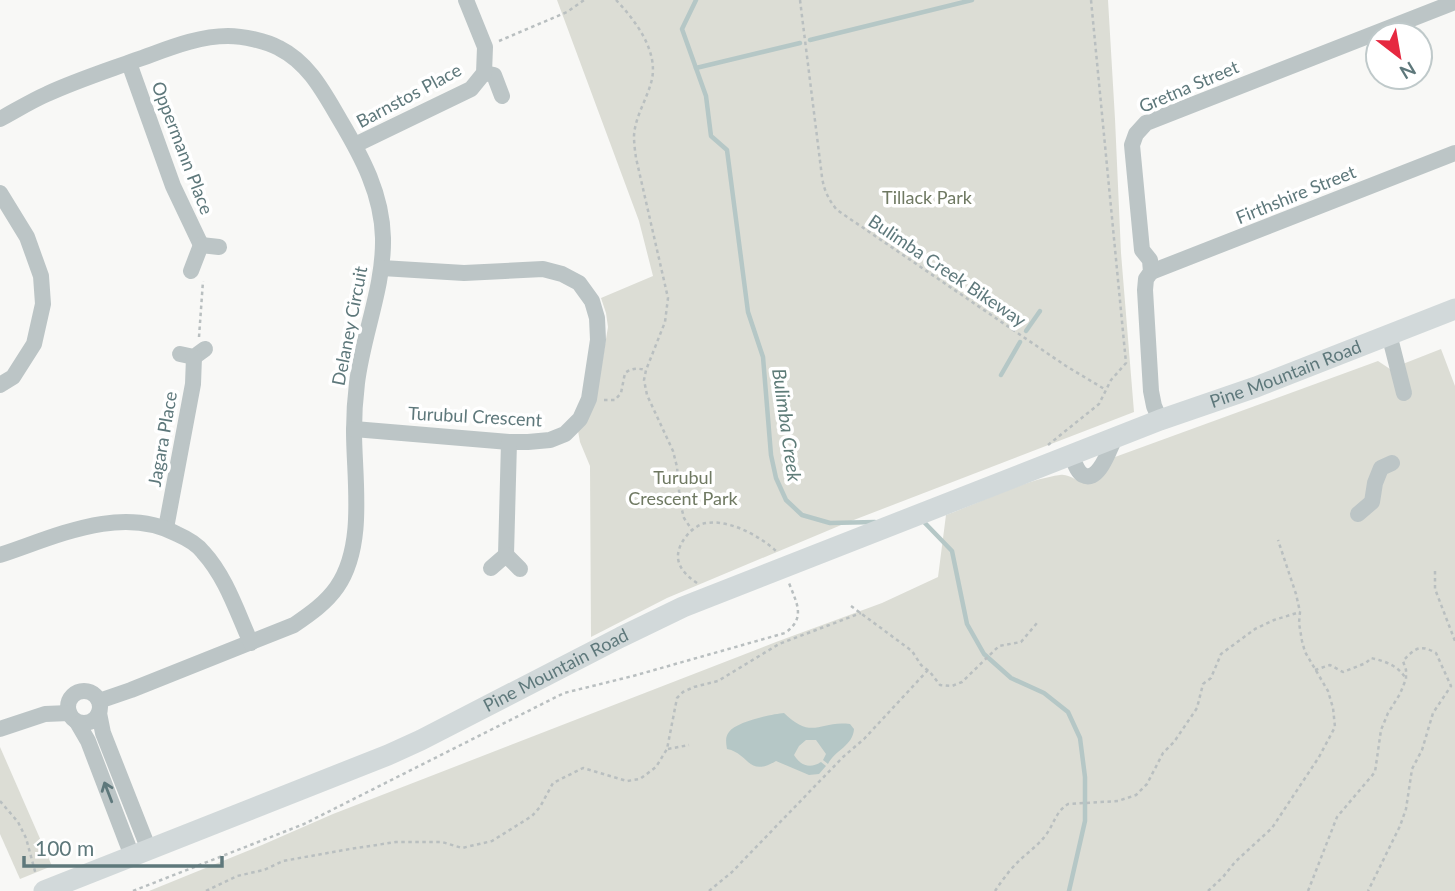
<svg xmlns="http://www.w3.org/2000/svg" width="1455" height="891" viewBox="0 0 1455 891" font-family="Lato,sans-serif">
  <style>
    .green { fill: #dcddd5 }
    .water { fill: #b5c7c6 }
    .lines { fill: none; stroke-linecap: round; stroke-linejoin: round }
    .stream { stroke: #b5c7c6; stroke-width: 4.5 }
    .path { stroke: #b9bfc0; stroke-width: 2.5; stroke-dasharray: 3.5 3.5; stroke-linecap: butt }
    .minor { stroke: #bcc5c6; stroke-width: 16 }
    .major { stroke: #d2d9da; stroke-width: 21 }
    .oneway { stroke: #5e787b }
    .labels { text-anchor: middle; stroke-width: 7; stroke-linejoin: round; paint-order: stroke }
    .street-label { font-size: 18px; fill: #5e787b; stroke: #fff }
    .park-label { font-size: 18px; fill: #6f7962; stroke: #fff }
    .water-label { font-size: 19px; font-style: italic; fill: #5e7c78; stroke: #fff }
  </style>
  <rect width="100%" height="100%" fill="#f8f8f6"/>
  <g class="green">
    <path d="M557 0H1108L1115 119 1121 253 1134 412 846 523 667 598 591 637 590 466 580 442 578 431 595 404 608 327 606 313 601 298 653 276 639 221Z"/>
    <path d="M1441 349 1455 386V891H149L262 845 333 814 776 642 882 603 938 577 946 515C981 502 1024 480 1060 475 1073 473 1081 489 1095 482 1105 478 1108 466 1115 457L1378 361 1390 369Z"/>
    <path d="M0 747 52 866 20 879 0 834Z"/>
  </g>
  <path class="water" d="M784 713C813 741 819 720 850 724L854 729C853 746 835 750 828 764L823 760 826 754 816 740H806L799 746 794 755C801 766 810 769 821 762L826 766 819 774 809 775 776 761C748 778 749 753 727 749 726 742 725 737 729 732 736 722 772 714 784 713Z"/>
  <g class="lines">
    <g class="stream">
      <path d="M696 0 682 29 706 96 711 136 727 150 748 312 763 357 771 455 776 478 786 500 802 515 830 523 875 522"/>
      <path d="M810 40 972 0"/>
      <path d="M696 68 800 43"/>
      <path d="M1026 331 1040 311"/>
      <path d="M1001 375 1020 342"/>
      <path d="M923 521 952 551 967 624 984 654 1011 678 1044 693 1068 712 1080 738 1085 777V821L1069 891"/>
    </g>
    <g class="path">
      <path d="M616 0C636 21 660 53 651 83 646 101 635 117 634 136 634 143 635 151 636 158L668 298 665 322 646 370 644 380 647 395 673 451 677 467 680 502 684 518 692 530"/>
      <path d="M800 0 822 177C824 190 828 199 837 210L1066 366 1106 390"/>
      <path d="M499 41 567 12 584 0"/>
      <path d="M199 337 203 281"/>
      <path d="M604 400H615L621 393 625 373C632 368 637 368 646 370"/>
      <path d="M1048 445 1099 404 1111 380 1126 363 1091 0"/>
      <path d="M1435 571V589L1455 641"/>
      <path d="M697 583C688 577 679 569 678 558 677 544 690 529 702 524 726 517 760 536 776 551"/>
      <path d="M851 606 912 651 921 665 930 672 940 685 952 686 962 682 999 646 1021 642 1037 623"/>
      <path d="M1315 670 1330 665 1343 672 1366 663 1371 658C1385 661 1399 666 1406 679"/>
      <path d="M668 749 689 745"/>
      <path d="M0 801 18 822 26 838 36 875"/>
      <path d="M133 891 304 824 564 693 633 676 785 633C806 618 797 604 789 583"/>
      <path d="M206 891 237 876 264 870 283 861 350 849 396 842H442L462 848 492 841 532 816 540 807 553 783 583 768 627 781 640 779 656 767 667 749 677 698 683 692 694 687 718 681 779 644 861 613"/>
      <path d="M709 891 732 872 843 757 864 739 928 670"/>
      <path d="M995 891C1001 882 1008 872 1016 864 1025 854 1037 847 1045 836 1054 825 1055 812 1068 804L1118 801 1136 795 1147 784 1163 753 1174 742 1197 708 1203 684 1211 678 1221 654 1255 629 1274 620 1300 612"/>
      <path d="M1208 891 1223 877 1235 862 1272 828 1319 757 1335 727 1333 708 1328 691 1305 652 1302 641 1299 623 1300 612 1296 594 1278 540"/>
      <path d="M1308 891 1337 817 1375 772 1381 730 1388 713 1400 694 1406 679V670L1403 661C1415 648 1420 644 1436 653L1451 686 1433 713 1422 750 1412 769 1406 809 1400 826 1368 891"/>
    </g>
    <g class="minor">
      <path d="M129 63 173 186 201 245"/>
      <path d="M484 73 494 75 502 96"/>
      <path d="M0 119C15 111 31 101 47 94 75 81 106 71 136 60 165 50 196 36 228 36 243 36 266 41 279 48 309 63 324 93 340 120 362 157 382 194 383 238 384 287 363 334 357 383 355 399 354 415 354 431 354 479 366 545 337 587 326 603 310 614 294 625L131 690 99 701"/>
      <path d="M355 145 471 89 484 73 485 47 466 0"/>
      <path d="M0 193 27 237 41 276 43 304 34 344 13 377 0 385"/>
      <path d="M191 271 201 245 219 247"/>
      <path d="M1151 272 1455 153"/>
      <path d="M1389 334 1404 393"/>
      <path d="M180 354 194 357 205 349"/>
      <path d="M1160 420 1154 406 1151 391 1145 290 1146 279 1151 272 1150 260 1142 250 1132 145 1136 134 1146 123 1455 2"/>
      <path d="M354 429 509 442H528L550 440 565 434 580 419 589 399 598 340 597 318 592 301 579 283 562 274 543 269 464 273 382 268"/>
      <path d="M1071 455C1074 461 1077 472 1083 475 1099 484 1110 447 1115 438"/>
      <path d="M1358 514 1372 502 1375 483 1381 468 1392 463"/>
      <path d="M166 528 193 384 194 357"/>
      <path d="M0 555C55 537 121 504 177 534 186 538 197 544 203 552 226 577 237 612 251 643"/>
      <path d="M506 555 509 442"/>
      <path d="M491 568 506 555 520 569"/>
      <circle cx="84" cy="707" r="16"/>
      <path d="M99 713 103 733 149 850"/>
      <path d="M77 722 88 741 132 856"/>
      <path d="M0 729 45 714 69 713"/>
    </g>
    <path class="major" id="s1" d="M44 891 388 755 421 740 621 637 683 607 1160 420 1256 387 1455 309"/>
  </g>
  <defs><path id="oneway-shaft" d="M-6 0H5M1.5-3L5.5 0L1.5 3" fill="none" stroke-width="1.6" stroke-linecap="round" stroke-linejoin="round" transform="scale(1.75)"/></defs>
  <use class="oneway" href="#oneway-shaft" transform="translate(108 792) rotate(-111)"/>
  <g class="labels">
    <g class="street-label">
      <text transform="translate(1189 87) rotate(-23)" y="6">Gretna Street</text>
      <text transform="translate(409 96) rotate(-28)" y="6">Barnstos Place</text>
      <text transform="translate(182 148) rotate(69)" y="6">Oppermann Place</text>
      <text transform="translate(1296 195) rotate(-22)" y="6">Firthshire Street</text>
      <text transform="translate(947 271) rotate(34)" y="6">Bulimba Creek Bikeway</text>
      <text transform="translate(350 326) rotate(-79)" y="6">Delaney Circuit</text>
      <text dy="6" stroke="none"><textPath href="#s1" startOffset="1346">Pine Mountain Road</textPath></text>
      <text transform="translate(475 417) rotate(3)" y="6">Turubul Crescent</text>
      <text transform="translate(163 439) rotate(-80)" y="6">Jagara Place</text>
      <text dy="6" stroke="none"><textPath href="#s1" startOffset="558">Pine Mountain Road</textPath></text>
    </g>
    <g class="park-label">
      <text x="927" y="204">Tillack Park</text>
      <text x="683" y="484">Turubul<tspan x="683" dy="21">Crescent Park</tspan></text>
    </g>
    <g class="water-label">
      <text transform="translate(787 425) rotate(82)" y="7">Bulimba Creek</text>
    </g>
  </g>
  <g transform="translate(1399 56) rotate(149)"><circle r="33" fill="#ffffff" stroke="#bfc9ca" stroke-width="2"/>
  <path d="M0-5L12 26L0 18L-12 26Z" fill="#e62840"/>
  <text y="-10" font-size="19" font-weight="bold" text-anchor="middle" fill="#5e787b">N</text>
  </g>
  <path d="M24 856v10h198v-10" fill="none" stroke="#5e787b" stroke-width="3.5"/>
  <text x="35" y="856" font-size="21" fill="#5e787b" stroke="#ffffff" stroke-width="5" paint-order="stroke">100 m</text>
</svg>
